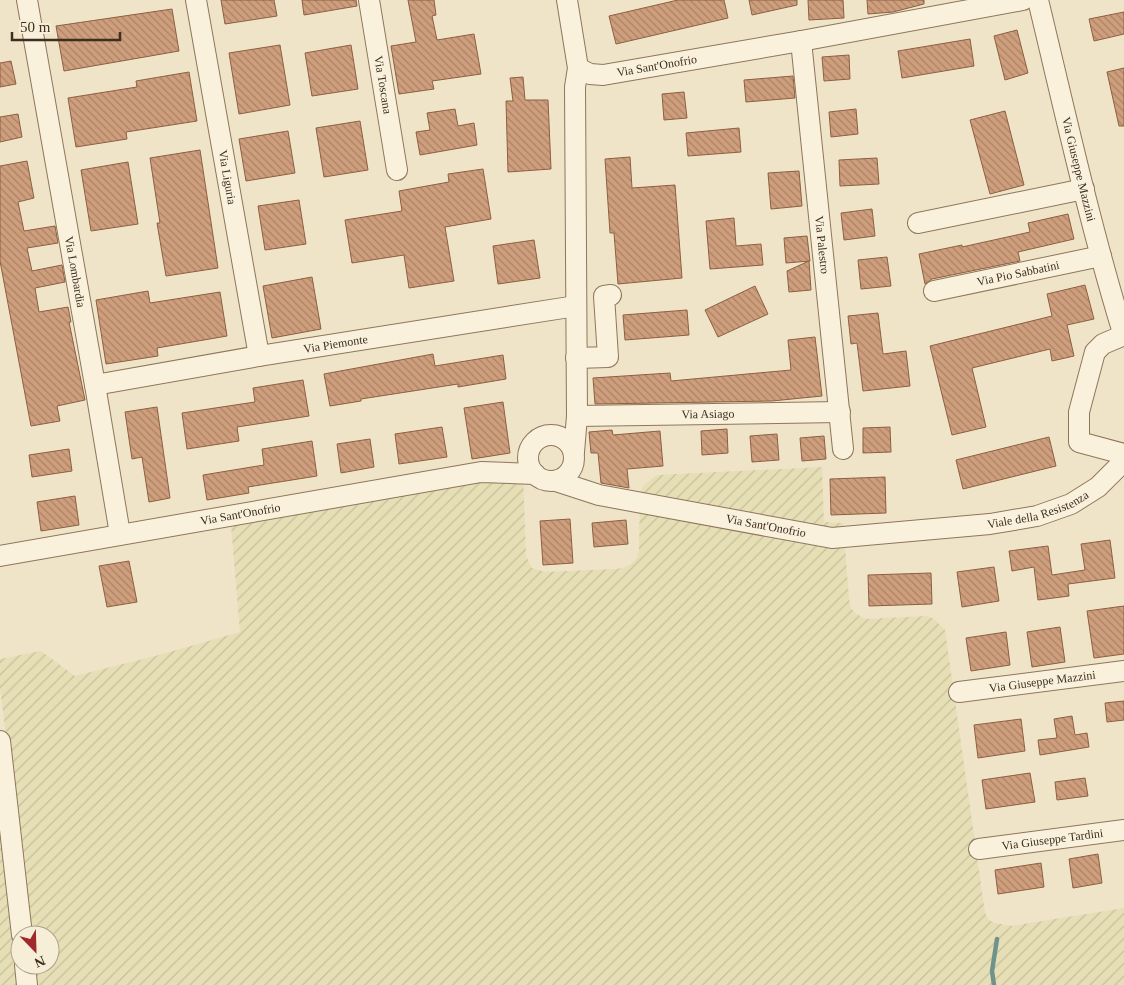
<svg xmlns="http://www.w3.org/2000/svg" width="1124" height="985" viewBox="0 0 1124 985" font-family="'Times New Roman',serif">
  <style>
    .farmland { fill: url(#farmland-furrows); fill-rule: evenodd }
    .lines { fill: none; stroke-linecap: round; stroke-linejoin: round }
    .stream { stroke: #6f938a; stroke-width: 4.5 }
    .building { fill: url(#building-back-hatch); stroke: #8d5f41 }
    .minor-casing { stroke: #8d765c; stroke-width: 22 }
    .minor { stroke: #faf1dc; stroke-width: 20 }
    .labels { text-anchor: middle; stroke-width: 4; stroke-linejoin: round; paint-order: stroke }
    .street-label { font-size: 12px; fill: #3d2e20; stroke: #f7eed8 }
  </style>
  <defs>
    <pattern id="farmland-furrows" width="10" height="10" patternUnits="userSpaceOnUse" patternTransform="scale(1.25)"><rect width="10" height="10" fill="#e6deb5"/><path d="M-1 1l2-2M0 10L10 0M9 11l2-2" fill="none" stroke="#c6bf9b"/></pattern>
    <pattern id="building-back-hatch" width="6" height="6" patternUnits="userSpaceOnUse" patternTransform="scale(1.25)"><rect width="6" height="6" fill="#cf9f7d"/><path d="M-1 5l2 2M0 0l6 6M5-1l2 2" fill="none" stroke="#a98266"/></pattern>
  </defs>
  <rect width="100%" height="100%" fill="#f0e4c8"/>
  <path class="farmland" d="M822 467 824 522 843 523 849 598 850 606 854 612 865 619 927 616 934 619 945 630 985 913 989 920 995 923 1012 926 1124 908V985H0V745L7 743 0 688V659L41 651 75 676 159 655 240 632 231 525 523 473 526 556 532 568 545 572 615 569 623 568 631 564 636 559 639 551 640 493 644 485 657 475ZM20 935H50V965H20Z"/>
  <g class="lines">
    <path class="stream" d="M994 985 992 971 997 939"/>
  </g>
  <g class="building">
    <path d="M221 0H274L277 16 225 24Z"/>
    <path d="M302 0H356L357 6 304 15Z"/>
    <path d="M408 0H434L436 15 432 16 437 40 474 34 481 74 432 81 434 89 399 94 391 46 416 42Z"/>
    <path d="M678 0H724L728 18 616 44 609 16Z"/>
    <path d="M749 0H797V5L752 15Z"/>
    <path d="M808 0H843L844 18 809 20Z"/>
    <path d="M867 0H924V4L893 12 868 14Z"/>
    <path d="M172 9 179 51 64 71 56 26Z"/>
    <path d="M1124 12V34L1094 41 1089 19Z"/>
    <path d="M1017 30 1028 73 1005 80 994 36Z"/>
    <path d="M970 39 974 66 902 78 898 51Z"/>
    <path d="M280 45 290 105 239 114 229 53Z"/>
    <path d="M351 45 358 89 312 96 305 53Z"/>
    <path d="M849 55 850 79 824 81 822 57Z"/>
    <path d="M11 61 16 84 0 87V63Z"/>
    <path d="M1124 68V126H1119L1107 72Z"/>
    <path d="M189 72 197 121 126 132 127 139 76 147 68 98 137 87 136 81Z"/>
    <path d="M793 76 795 98 746 102 744 80Z"/>
    <path d="M523 77 525 100H548L551 169 508 172 506 101H513L510 78Z"/>
    <path d="M684 92 687 118 664 120 662 94Z"/>
    <path d="M455 109 458 126 474 123 477 145 420 155 416 132 430 130 427 113Z"/>
    <path d="M856 109 858 134 831 137 829 112Z"/>
    <path d="M1005 111 1024 185 990 194 970 120Z"/>
    <path d="M18 114 22 137 0 142V117Z"/>
    <path d="M360 121 368 170 324 177 316 128Z"/>
    <path d="M739 128 741 152 688 156 686 133Z"/>
    <path d="M288 131 295 173 246 181 239 139Z"/>
    <path d="M200 150 218 268 166 276 157 223H160L150 158Z"/>
    <path d="M630 157 632 188 675 185 682 278 618 284 614 233H610L605 159Z"/>
    <path d="M877 158 879 184 840 186 839 160Z"/>
    <path d="M27 161 34 198 18 202 24 231 55 226 58 243 27 248 32 271 62 265 65 282 35 288 39 312 68 307 71 322H69L85 400 57 406 60 421 31 426 0 261V166Z"/>
    <path d="M128 162 138 224 91 231 81 170Z"/>
    <path d="M483 169 491 219 445 227 454 281 409 288 404 255 352 263 345 220 402 211 399 191 449 182 448 174Z"/>
    <path d="M799 171 802 206 771 209 768 173Z"/>
    <path d="M299 200 306 244 265 250 258 206Z"/>
    <path d="M872 209 875 236 844 240 841 213Z"/>
    <path d="M1068 214 1074 239 1018 252 1020 261 932 279 925 284 919 254 962 245V247L1030 232 1028 223Z"/>
    <path d="M734 218 736 246 761 244 763 265 710 269 706 221Z"/>
    <path d="M807 236 810 261 786 263 784 238Z"/>
    <path d="M534 240 540 278 498 284 493 246Z"/>
    <path d="M887 257 891 286 861 289 858 260Z"/>
    <path d="M809 261 811 290 789 292 787 271Z"/>
    <path d="M312 277 321 329 272 338 263 286Z"/>
    <path d="M1085 285 1094 319 1067 325 1074 356 1052 361 1050 349 972 368 986 427 952 435 930 346 1052 316 1047 294Z"/>
    <path d="M755 286 768 314 718 337 705 310Z"/>
    <path d="M148 291 150 303 220 292 227 336 157 348 158 356 106 364 96 300Z"/>
    <path d="M687 310 689 335 625 340 623 315Z"/>
    <path d="M878 313 883 354 906 351 910 386 863 391 857 343 851 344 848 316Z"/>
    <path d="M815 337 822 396 772 401 595 404 593 378 670 373 671 381 791 370 788 340Z"/>
    <path d="M433 354 435 366 503 355 506 379 458 387V384L361 399V401L330 406 324 374Z"/>
    <path d="M303 380 309 416 237 427 239 441 187 449 182 413 255 402 253 388Z"/>
    <path d="M503 402 510 453 472 459 464 408Z"/>
    <path d="M157 407 170 498 149 502 142 457 132 459 125 412Z"/>
    <path d="M442 427 447 457 399 464 395 434Z"/>
    <path d="M890 427 891 452 863 453V428Z"/>
    <path d="M727 429 728 453 702 455 701 431Z"/>
    <path d="M612 430 613 435 660 431 663 466 627 469 629 488 601 483 598 453H591L589 432Z"/>
    <path d="M777 434 779 460 752 462 750 436Z"/>
    <path d="M824 436 826 459 802 461 800 438Z"/>
    <path d="M1049 437 1056 466 963 489 956 460Z"/>
    <path d="M370 439 374 467 341 473 337 444Z"/>
    <path d="M312 441 317 476 248 487 249 493 207 500 203 475 264 465 262 449Z"/>
    <path d="M69 449 72 471 32 477 29 455Z"/>
    <path d="M885 477 886 513 831 515 830 479Z"/>
    <path d="M75 496 79 525 41 531 37 502Z"/>
    <path d="M570 519 573 563 543 565 540 521Z"/>
    <path d="M626 520 628 544 594 547 592 523Z"/>
    <path d="M1110 540 1115 578 1068 584 1069 596 1038 600 1034 567 1012 571 1009 551 1048 546 1052 575 1085 570 1081 544Z"/>
    <path d="M129 561 137 602 107 607 99 566Z"/>
    <path d="M994 567 999 601 962 607 957 572Z"/>
    <path d="M931 573 932 604 869 606 868 575Z"/>
    <path d="M1124 606V654L1094 658 1087 611Z"/>
    <path d="M1060 627 1065 662 1032 667 1027 632Z"/>
    <path d="M1006 632 1010 665 971 671 966 638Z"/>
    <path d="M1124 701V720L1107 722 1105 703Z"/>
    <path d="M1072 716 1075 735 1087 733 1089 747 1040 755 1038 740 1057 738 1054 719Z"/>
    <path d="M1021 719 1025 751 978 758 974 725Z"/>
    <path d="M1030 773 1035 802 986 809 982 780Z"/>
    <path d="M1085 778 1088 796 1057 800 1055 782Z"/>
    <path d="M1098 854 1102 883 1073 888 1069 859Z"/>
    <path d="M1041 863 1044 887 998 894 995 870Z"/>
  </g>
  <g class="lines">
    <g class="minor-casing">
      <g id="minor">
        <path id="s1" d="M27 0 95 385 120 534"/>
        <path id="s2" d="M196 0 259 356"/>
        <path id="s3" d="M369 0 397 170"/>
        <path d="M567 0 578 68 575 87 577 416 574 452"/>
        <path id="s4" d="M1038 0C1065 112 1090 226 1124 336"/>
        <path id="s5" d="M801 41 843 449"/>
        <path id="s6" d="M578 68 590 74 603 75 801 41 1023 0"/>
        <path d="M918 223 1084 189"/>
        <path id="s7" d="M934 291 1101 256"/>
        <path d="M1124 335 1103 344 1095 352 1079 412V442L1124 454"/>
        <path d="M576 358 608 357 604 296 611 295"/>
        <path id="s8" d="M95 385 259 356 576 306"/>
        <path id="s9" d="M577 416 840 412"/>
        <circle cx="551" cy="458" r="23"/>
        <path id="s10" d="M556 481 599 495 832 538 990 524 1037 516 1071 504 1098 487 1124 461"/>
        <path id="s11" d="M0 556 481 472 535 474"/>
        <path id="s12" d="M959 692 1124 671"/>
        <path d="M0 741 22 935"/>
        <path id="s13" d="M979 849 1124 830"/>
        <path d="M25 965 27 985"/>
      </g>
    </g>
    <use href="#minor" class="minor"/>
  </g>
  <g class="labels">
    <g class="street-label">
      <text dy="4" stroke="none"><textPath href="#s6" startOffset="81">Via Sant'Onofrio</textPath></text>
      <text dy="4" stroke="none"><textPath href="#s3" startOffset="86">Via Toscana</textPath></text>
      <text dy="4" stroke="none"><textPath href="#s4" startOffset="174">Via Giuseppe Mazzini</textPath></text>
      <text dy="4" stroke="none"><textPath href="#s2" startOffset="180">Via Liguria</textPath></text>
      <text dy="4" stroke="none"><textPath href="#s5" startOffset="205">Via Palestro</textPath></text>
      <text dy="4" stroke="none"><textPath href="#s1" startOffset="276">Via Lombardia</textPath></text>
      <text dy="4" stroke="none"><textPath href="#s7" startOffset="86">Via Pio Sabbatini</textPath></text>
      <text dy="4" stroke="none"><textPath href="#s8" startOffset="244">Via Piemonte</textPath></text>
      <text dy="4" stroke="none"><textPath href="#s9" startOffset="131">Via Asiago</textPath></text>
      <text dy="4" stroke="none"><textPath href="#s10" startOffset="491">Viale della Resistenza</textPath></text>
      <text dy="4" stroke="none"><textPath href="#s11" startOffset="244">Via Sant'Onofrio</textPath></text>
      <text dy="4" stroke="none"><textPath href="#s10" startOffset="215">Via Sant'Onofrio</textPath></text>
      <text dy="4" stroke="none"><textPath href="#s12" startOffset="84">Via Giuseppe Mazzini</textPath></text>
      <text dy="4" stroke="none"><textPath href="#s13" startOffset="74">Via Giuseppe Tardini</textPath></text>
    </g>
  </g>
  <g transform="translate(35 950) rotate(157)"><circle r="24" fill="#f7eed8" stroke="#ada18e"/>
  <path d="M0-4L9 19L0 12L-9 19Z" fill="#9e2a2b"/>
  <text y="-8" font-size="14" font-weight="bold" text-anchor="middle" fill="#3d2e20">N</text>
  </g>
  <path d="M12 32v8h108v-8" fill="none" stroke="#3d2e20" stroke-width="2.5"/>
  <text x="20" y="32" font-size="15" fill="#3d2e20" stroke="#f7eed8" stroke-width="4" paint-order="stroke">50 m</text>
</svg>
